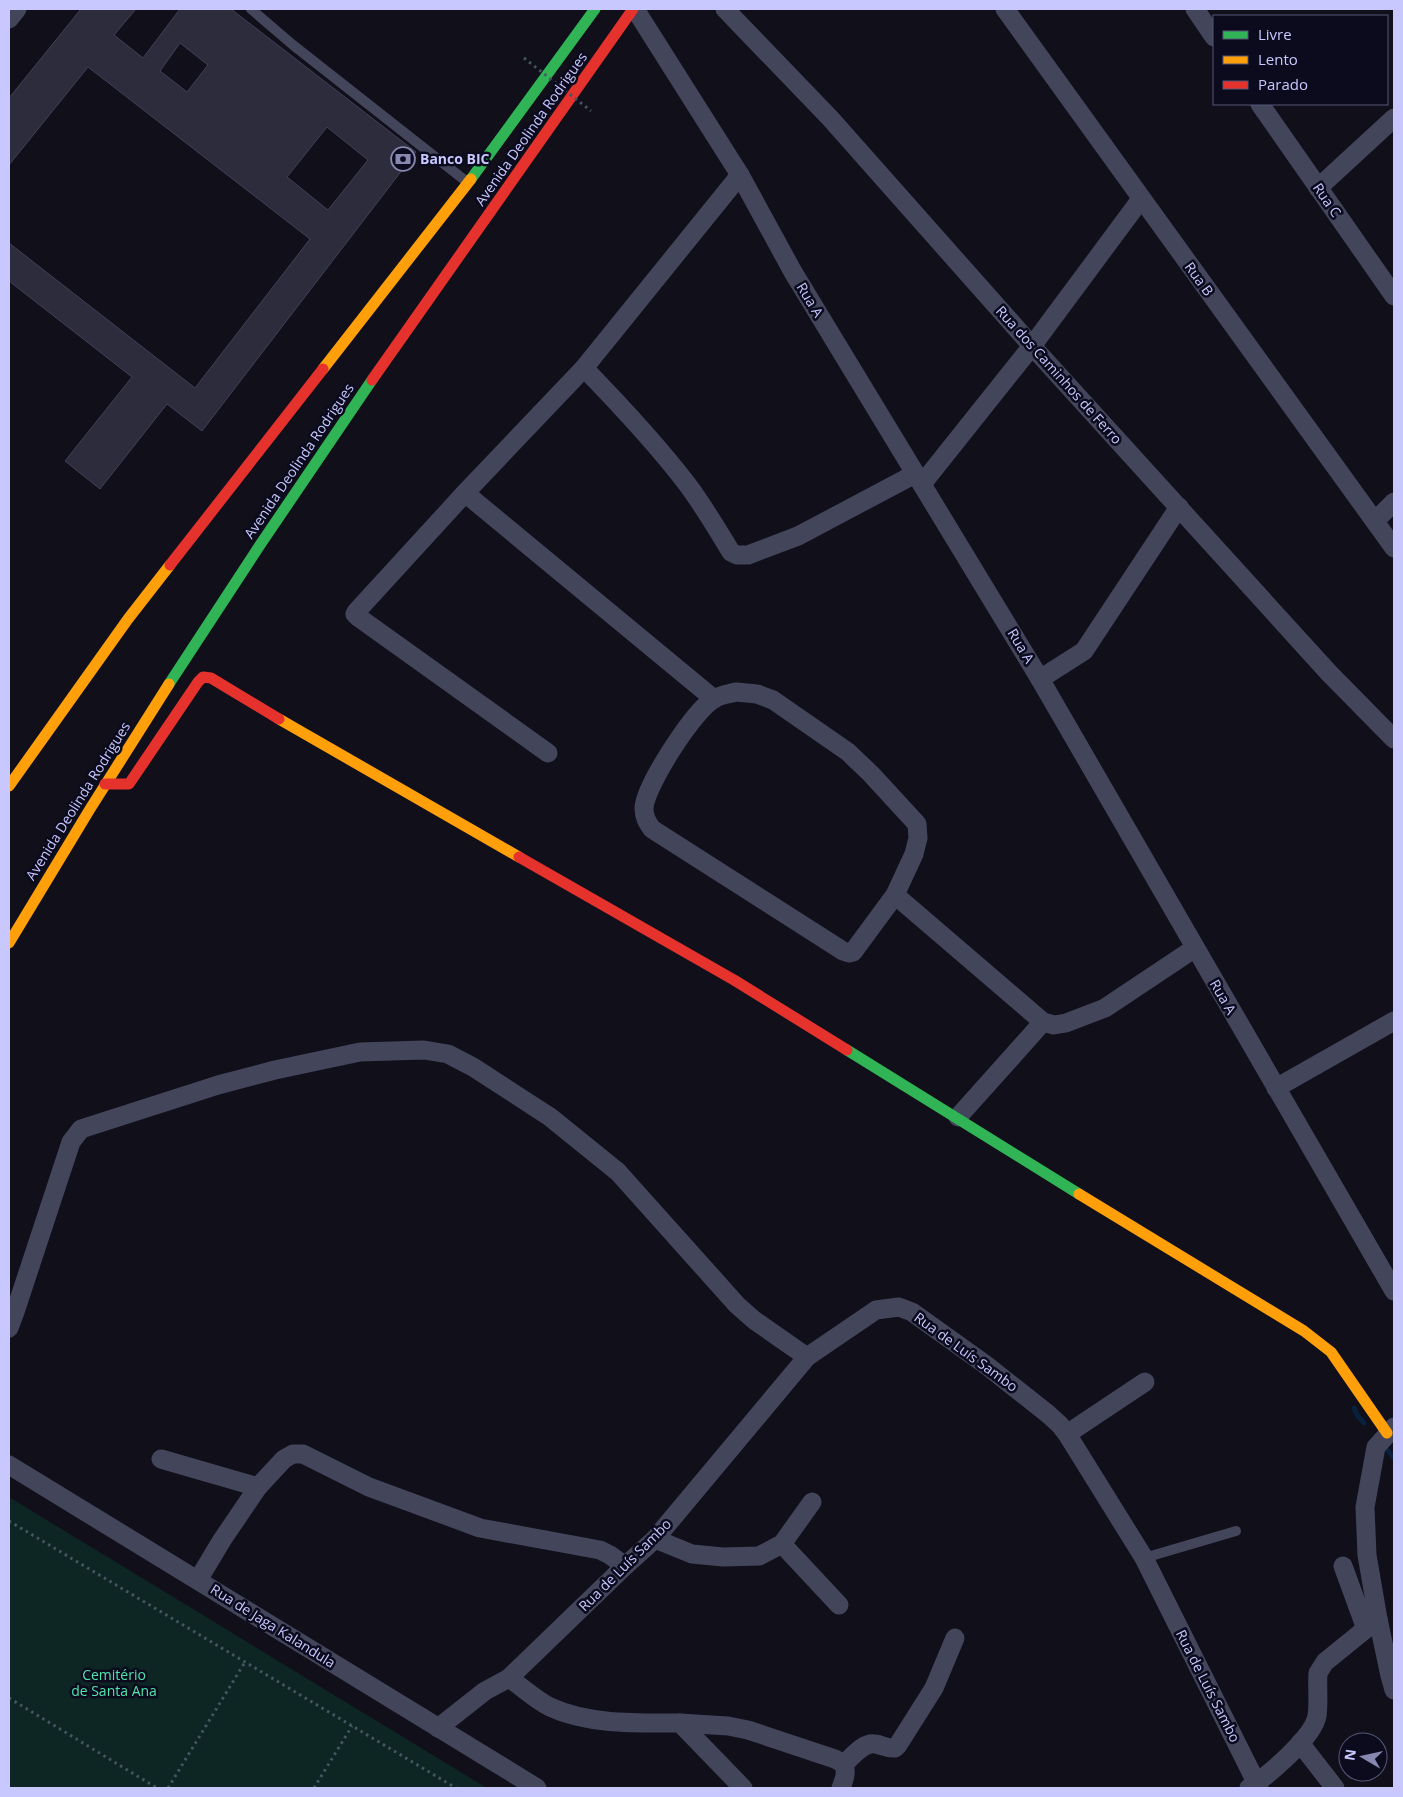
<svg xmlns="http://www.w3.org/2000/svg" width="1403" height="1797" viewBox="0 0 1403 1797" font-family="'Open Sans',sans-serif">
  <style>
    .green { fill: #0d2523 }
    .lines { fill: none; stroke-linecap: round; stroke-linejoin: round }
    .stream { stroke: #09213d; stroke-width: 5 }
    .building { fill: #2d2c3d; stroke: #424058; fill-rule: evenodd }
    .path { stroke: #435661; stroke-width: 3; stroke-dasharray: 2.5 4; stroke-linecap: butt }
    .lane { stroke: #43455b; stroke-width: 10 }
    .street { stroke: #43455b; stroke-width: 19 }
    .fast { stroke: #30b455; stroke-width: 11 }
    .slow { stroke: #ff9f0a; stroke-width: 11 }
    .jam { stroke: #e5322d; stroke-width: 11 }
    .path-bridge { stroke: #435661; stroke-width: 3; stroke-dasharray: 2.5 4; stroke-linecap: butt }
    .labels { text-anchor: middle; stroke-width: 5; stroke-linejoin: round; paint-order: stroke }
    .street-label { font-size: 14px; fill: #c8c8ff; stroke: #0c0b1e }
    .poi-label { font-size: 14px; font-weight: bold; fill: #c8c8ff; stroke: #0c0b1e; text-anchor: start }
    .park-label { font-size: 14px; fill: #4ee5ad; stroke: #0c0b1e }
  </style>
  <rect width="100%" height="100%" fill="#100f1a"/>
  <path class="green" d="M9 1497 487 1788H9Z"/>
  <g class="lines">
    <g class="stream">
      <path d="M1354 1408 1357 1415 1364 1423"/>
      <path d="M1383 1445 1394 1458"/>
    </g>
  </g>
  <path class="building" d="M81 9H136L114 35 143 58 180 9H231L416 152 202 431 167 404 100 489 65 461 132 377 9 281V243L195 388 310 239 88 67 9 165V98ZM180 43 208 65 187 92 160 71ZM327 127 368 160 328 210 287 177Z"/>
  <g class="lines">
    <g class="path">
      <path d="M9 1521 456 1788"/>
      <path d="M9 1698 157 1788"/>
      <path d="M168 1788 245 1662"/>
      <path d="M314 1788 352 1726"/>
    </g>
    <g class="lane">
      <path d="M251 9 293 45 467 182"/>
      <path d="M1144 1558 1236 1531"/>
    </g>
    <g class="street">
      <path d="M635 9 740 175 793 272 1040 679 1394 1291"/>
      <path d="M725 9 830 118 1032 346 1329 673 1394 739"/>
      <path d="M1005 9 1394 548"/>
      <path d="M1195 9 1214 37"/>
      <path d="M9 19 17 9"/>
      <path d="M1260 104 1394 296"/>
      <path d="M1318 188 1394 118"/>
      <path d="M584 368C620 405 655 442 687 484 703 505 717 529 731 552L737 555H748L798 536 915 474"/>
      <path d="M922 484 1032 346 1141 199"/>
      <path d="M465 493 714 699"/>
      <path d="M1375 521 1394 502"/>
      <path d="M1040 679 1084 651 1179 507"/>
      <path d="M736 692 757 694 773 700 848 752 871 774 917 824 918 838 914 854 895 895 853 952 849 953 843 951 652 829C647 822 644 817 644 808 645 786 694 710 714 699 720 695 729 694 736 692Z"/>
      <path d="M548 753 358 617 355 614 356 612 465 493 584 368 740 175"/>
      <path d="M895 895 1043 1022 1054 1025 1066 1023 1105 1008 1195 948"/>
      <path d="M1276 1088 1394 1021"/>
      <path d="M958 1117 1043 1022"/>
      <path d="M9 1328 15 1312 71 1142 81 1129 218 1085 275 1070 360 1052 424 1050 448 1054 473 1067 550 1117 618 1172 737 1305 754 1320 807 1357"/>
      <path d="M1394 1427 1376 1447 1365 1507 1367 1555 1378 1619 1390 1676 1394 1690"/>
      <path d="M1067 1434 1145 1382"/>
      <path d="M161 1459 258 1487"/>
      <path d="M9 1465 537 1788"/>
      <path d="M655 1539 692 1554 723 1557 759 1556 782 1544 812 1502"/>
      <path d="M782 1544 839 1605"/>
      <path d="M1343 1566 1366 1629"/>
      <path d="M198 1580 222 1540 258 1487 284 1459 293 1454H303L369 1487 480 1528 600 1550 610 1555 625 1566"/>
      <path d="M509 1678C522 1687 536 1700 550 1707 589 1725 638 1723 680 1723L743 1788"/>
      <path d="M680 1723 728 1726 748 1730 835 1759 844 1764C847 1773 844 1780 841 1788"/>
      <path d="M438 1728 485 1691 509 1678 625 1566 655 1539 807 1357 876 1310 899 1307 912 1312 986 1365 1048 1414 1060 1425 1067 1434 1144 1558 1259 1788"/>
      <path d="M1300 1743 1335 1788"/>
      <path d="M844 1764C852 1757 863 1742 875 1744 882 1745 888 1749 895 1748L898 1745 934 1688 955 1638"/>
      <path d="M1249 1788C1267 1776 1313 1738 1317 1716 1319 1703 1317 1687 1318 1673L1325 1662 1378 1619"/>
    </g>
    <g class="fast">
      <path d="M471 179 595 9"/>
      <path d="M169 684 260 545 372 380"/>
      <path d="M847 1050 1079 1194"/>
    </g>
    <g class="slow">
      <path d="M323 369 471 179"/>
      <path d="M279 719 519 857"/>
      <path d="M9 786 128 619 170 565"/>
      <path d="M9 943 90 809 169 684"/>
      <path d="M1079 1194 1304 1331 1331 1352 1387 1433"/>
    </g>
    <g class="jam">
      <path d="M372 380 633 9"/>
      <path d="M170 565 323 369"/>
      <path d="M105 784H129L198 682 203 677 211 678 279 719"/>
      <path d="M519 857 734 980 847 1050"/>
    </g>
    <path class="path-bridge" d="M524 58 591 111"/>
  </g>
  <defs>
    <g id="bank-ring" transform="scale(1.25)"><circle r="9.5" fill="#0c0b1e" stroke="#8887af" stroke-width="1.5"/><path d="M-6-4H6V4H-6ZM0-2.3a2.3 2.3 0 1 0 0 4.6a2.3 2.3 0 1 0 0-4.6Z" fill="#8887af"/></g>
  </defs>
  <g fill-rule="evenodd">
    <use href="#bank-ring" x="403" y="159"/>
  </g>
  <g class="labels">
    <g class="street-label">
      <text transform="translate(531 129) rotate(-55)" y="5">Avenida Deolinda Rodrigues</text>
      <text transform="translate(1327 200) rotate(55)" y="5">Rua C</text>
      <text transform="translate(1199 279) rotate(54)" y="5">Rua B</text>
      <text transform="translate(810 300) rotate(59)" y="5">Rua A</text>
      <text transform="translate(1059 375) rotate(48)" y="5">Rua dos Caminhos de Ferro</text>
      <text transform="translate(299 461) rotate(-56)" y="5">Avenida Deolinda Rodrigues</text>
      <text transform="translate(1021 646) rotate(59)" y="5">Rua A</text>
      <text transform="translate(78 801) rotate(-58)" y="5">Avenida Deolinda Rodrigues</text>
      <text transform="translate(1223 997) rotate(60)" y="5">Rua A</text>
      <text transform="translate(966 1352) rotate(36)" y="5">Rua de Luís Sambo</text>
      <text transform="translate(625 1565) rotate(-45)" y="5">Rua de Luís Sambo</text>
      <text transform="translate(273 1626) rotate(32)" y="5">Rua de Jaga Kalandula</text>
      <text transform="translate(1208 1686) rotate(63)" y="5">Rua de Luís Sambo</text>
    </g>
    <g class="poi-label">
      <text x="420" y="164">Banco BIC</text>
    </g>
    <g class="park-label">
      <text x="114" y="1680">Cemitério<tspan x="114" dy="16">de Santa Ana</tspan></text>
    </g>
  </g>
  <rect width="1403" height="1797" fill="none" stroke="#c8c8ff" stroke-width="20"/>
  <rect x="1213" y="15" width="175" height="90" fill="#0c0b1e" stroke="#575778"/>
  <rect x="1223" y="31" width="25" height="8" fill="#30b455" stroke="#575778"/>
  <text x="1258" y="40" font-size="15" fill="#c8c8ff">Livre</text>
  <rect x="1223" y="56" width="25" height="8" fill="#ff9f0a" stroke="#575778"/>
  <text x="1258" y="65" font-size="15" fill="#c8c8ff">Lento</text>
  <rect x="1223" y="81" width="25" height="8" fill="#e5322d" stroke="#575778"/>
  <text x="1258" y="90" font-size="15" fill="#c8c8ff">Parado</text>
  <g transform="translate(1363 1757) rotate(279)"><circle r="24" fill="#0c0b1e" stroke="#575778"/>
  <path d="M0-4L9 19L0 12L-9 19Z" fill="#8887af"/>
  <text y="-8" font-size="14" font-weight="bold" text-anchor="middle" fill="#c8c8ff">N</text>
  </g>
</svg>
